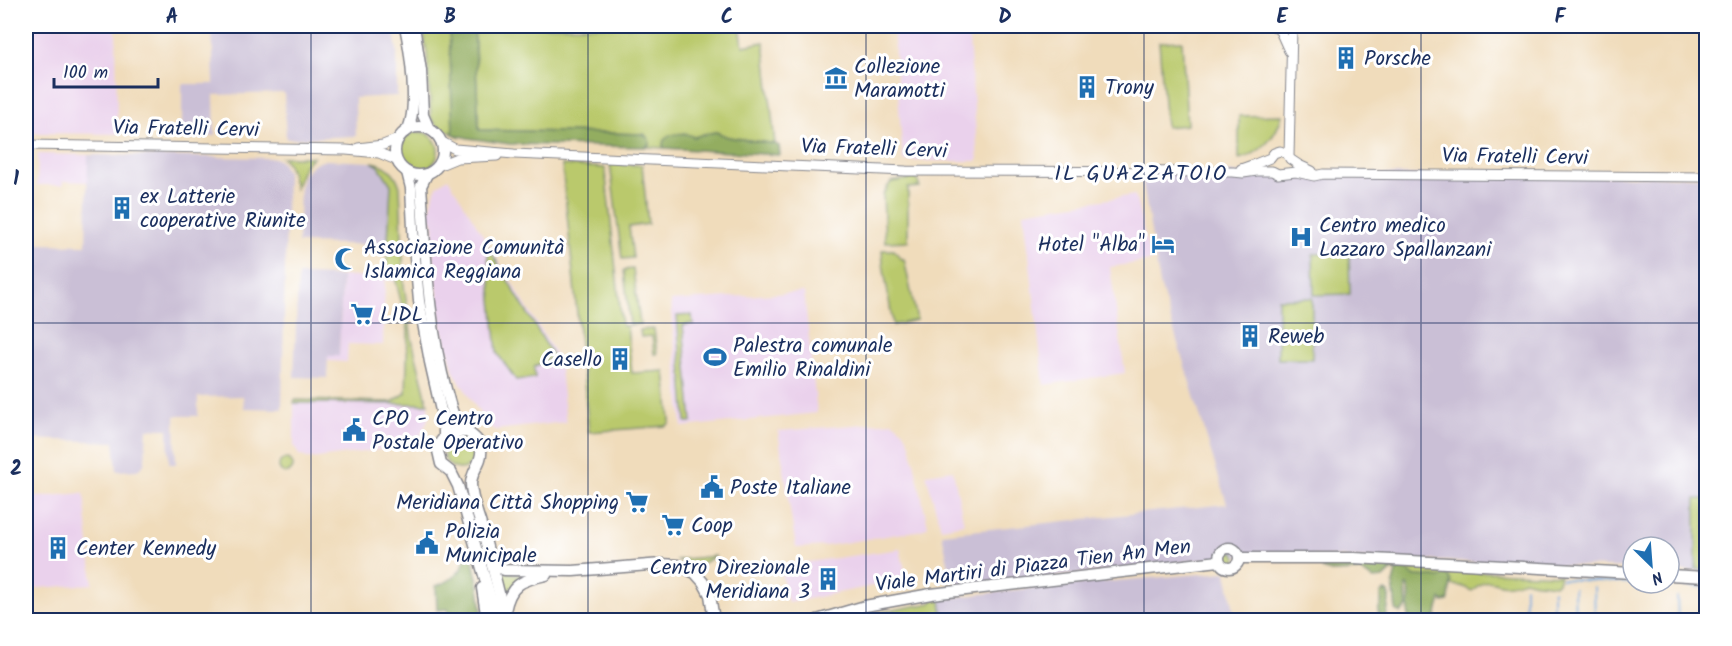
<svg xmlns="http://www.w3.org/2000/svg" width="1732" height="646" viewBox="0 0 1732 646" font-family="Kalam,sans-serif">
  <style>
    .built { fill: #ead1ec }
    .industrial { fill: #cabfd6 }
    .green { fill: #bac96c; stroke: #6a7c65; stroke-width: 1.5 }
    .forest { fill: #93ad60; stroke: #576e5f; stroke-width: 1.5 }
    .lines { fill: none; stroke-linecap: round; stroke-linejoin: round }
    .stream { stroke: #69a1d8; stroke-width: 2 }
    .secondary-casing { stroke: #86868c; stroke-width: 11 }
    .primary-casing { stroke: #86868c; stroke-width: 13 }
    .secondary { stroke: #fff; stroke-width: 9 }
    .primary { stroke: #fff; stroke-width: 10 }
    .grid { fill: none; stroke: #1b2f5e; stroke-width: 1.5; stroke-opacity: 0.55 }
    .labels { text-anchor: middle; stroke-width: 6; stroke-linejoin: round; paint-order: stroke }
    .poi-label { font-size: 21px; fill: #1b2f5e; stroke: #fff; text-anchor: start }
    .street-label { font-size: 21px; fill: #1b2f5e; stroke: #fff }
    .neighbourhood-label { font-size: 22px; letter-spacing: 1.5px; fill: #1b2f5e; stroke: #fff }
    .neatline { fill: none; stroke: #1b2f5e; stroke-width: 2 }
    .grid-label { font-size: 20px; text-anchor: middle; font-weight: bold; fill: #1b2f5e }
  </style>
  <rect width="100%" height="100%" fill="#fff"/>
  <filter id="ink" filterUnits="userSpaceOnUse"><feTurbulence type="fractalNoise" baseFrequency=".0167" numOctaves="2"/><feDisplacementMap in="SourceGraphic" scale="12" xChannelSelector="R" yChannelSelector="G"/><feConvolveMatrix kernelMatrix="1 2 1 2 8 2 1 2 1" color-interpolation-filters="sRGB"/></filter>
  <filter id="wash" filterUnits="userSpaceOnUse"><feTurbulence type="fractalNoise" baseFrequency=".008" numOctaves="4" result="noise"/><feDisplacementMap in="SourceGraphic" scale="24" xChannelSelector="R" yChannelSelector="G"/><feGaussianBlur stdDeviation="1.35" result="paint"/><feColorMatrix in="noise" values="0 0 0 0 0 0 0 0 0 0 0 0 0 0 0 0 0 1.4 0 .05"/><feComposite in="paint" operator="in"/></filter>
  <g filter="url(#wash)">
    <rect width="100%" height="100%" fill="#f0dcbb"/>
    <g class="built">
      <path d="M26 26H116L117 134 26 133Z"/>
      <path d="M893 26H968L978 161H903Z"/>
      <path d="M38 154 88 155V182L63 181V185H37Z"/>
      <path d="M448 178 559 360 566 422 495 430 487 425 454 372 441 325 432 243 434 227 429 214 435 190 438 185Z"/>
      <path d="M1135 195 1151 261 1110 267 1125 373 1044 385 1024 212Z"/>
      <path d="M26 198 34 199 32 241H26Z"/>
      <path d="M342 276 395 277V281L385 280 383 345 348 344 347 362 328 361V356H339Z"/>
      <path d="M804 292 817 413 682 427 671 301Z"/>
      <path d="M294 403 428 404 429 417 421 435 409 444 400 447 310 459 299 455 294 446Z"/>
      <path d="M893 422 904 431 910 444 928 526 922 530 825 546 796 548 778 431Z"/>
      <path d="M953 470 964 524 941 528 926 474Z"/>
      <path d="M84 493 93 584 26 589V498Z"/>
      <path d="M900 549 907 579 788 603 780 566Z"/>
    </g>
    <g class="industrial">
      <path d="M212 26H393L397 51V96L355 98 356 136 286 139 284 93 214 95 215 136 182 135V84H214Z"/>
      <path d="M88 155 275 158 281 162 287 172 282 409 244 408 243 396 198 397V416H175L176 464H169L168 429H147L145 461 142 467 137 470 117 471 114 442 26 439V284L34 283V244L86 245Z"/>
      <path d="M325 160 372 162 379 166 391 185 388 245 298 243 300 190 301 182 303 176 312 165Z"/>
      <path d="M1141 172 1706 177V572L1669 570V547H1633V568L1254 554 967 587 956 583 951 577 942 534 1227 504 1160 285Z"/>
      <path d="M298 275 342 276 339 356H328L327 378 294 377Z"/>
      <path d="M1226 572 1236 620H854L882 612 931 603 933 600 1040 587Z"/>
    </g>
    <g class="green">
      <path d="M423 26H455L460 137 437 126 431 118 427 55Z"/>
      <path d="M474 26H740L743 46 764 42 775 144 728 137 716 132 704 134 694 138 682 134 667 137 663 146 664 148 645 147 648 146 643 134 479 130Z"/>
      <path d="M1182 41 1187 125 1166 127 1159 42Z"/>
      <path d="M1282 115C1277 136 1261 154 1239 159V116Z"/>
      <circle cx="419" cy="151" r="19"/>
      <path d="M281 157H313L305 164 295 189C292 177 291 164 281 157Z"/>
      <path d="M372 162C386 164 396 173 400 187L404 286 412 340 428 404 294 403 295 400 392 402 406 393 408 330 395 277H386L391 185 379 166Z"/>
      <path d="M610 164 642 165 648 224 629 227 633 258 622 259Z"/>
      <path d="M562 165 605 168 622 326H627L632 373 665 371 670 420V423L666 426 589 432Z"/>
      <path d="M916 178 920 187 908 188V241L885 242 883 194 891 182Z"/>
      <path d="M487 245 553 356 534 367 535 378 516 380 497 353Z"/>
      <path d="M882 250H894L901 259H904L917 320 893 325 883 263Z"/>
      <path d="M1349 253 1350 294 1314 295 1313 254Z"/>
      <path d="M633 269 640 324 630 325 624 270Z"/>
      <path d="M1312 298V359H1278V299Z"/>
      <path d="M692 315 693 324 683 325 692 422H686L677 316Z"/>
      <path d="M654 329 657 354H654L652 336 641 337 640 330Z"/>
      <circle cx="460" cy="453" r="16"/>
      <circle cx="286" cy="466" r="7"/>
      <path d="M1696 499H1706V570L1696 569Z"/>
      <circle cx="1230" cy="558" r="7"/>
      <path d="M716 556 697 566 675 560Z"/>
      <path d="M1390 568 1560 575 1558 582 1555 585C1544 583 1536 584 1525 580 1518 582 1508 586 1500 584 1494 582 1490 580 1484 582 1479 583 1476 588 1472 591L1461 586 1451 585V581L1443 575 1439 579 1434 577 1413 576 1400 569 1391 571Z"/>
      <path d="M495 569 523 576 503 598Z"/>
      <path d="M941 599 943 620H854L882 612 931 603 933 600Z"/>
    </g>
    <g class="forest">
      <path d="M449 26H474L479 130 644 134 649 139V145L645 147 510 144 468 138 453 134Z"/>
      <path d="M716 132 728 137 775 144 779 146 780 155 664 148 663 144 664 140C672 132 685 132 694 137L704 134Z"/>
      <path d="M471 552 479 587 483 620H456L455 616H449L448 609 437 610 436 586C452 581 464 572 466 554Z"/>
      <path d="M1324 562H1387L1391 571 1384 578 1374 579 1360 571 1331 572 1322 569Z"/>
      <path d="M1400 569 1410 572 1413 576 1434 577 1439 578 1447 573 1451 582 1449 599 1448 601 1443 602 1441 599 1435 620H1409C1407 609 1412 596 1408 585L1406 586 1407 607 1401 613 1396 610 1393 583 1396 571Z"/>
      <path d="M1385 591 1389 593C1390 598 1387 616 1385 620H1381L1378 611 1381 603V593Z"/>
    </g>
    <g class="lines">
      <g class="stream">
        <path d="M1562 579 1633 583"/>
        <path d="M1637 583 1706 587"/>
        <path d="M1594 587 1595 620"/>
        <path d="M1574 589 1575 620"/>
        <path d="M1553 591V620"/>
        <path d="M1677 597 1678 620"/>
        <path d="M1525 620V587"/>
      </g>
    </g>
  </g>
  <g filter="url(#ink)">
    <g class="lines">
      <g class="secondary-casing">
        <g id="secondary">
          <path d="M1274 26 1280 31 1289 51"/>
          <path d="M442 142 455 149 514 154 906 171 1233 172 1243 173 1257 171H1272L1278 174 1296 172 1314 176 1323 174 1706 177"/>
          <path d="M26 145 346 150 379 153 396 160"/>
          <path d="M358 148 383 145 398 139"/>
          <path d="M1289 156 1292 28"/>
          <path d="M440 165 457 158 497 156"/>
          <path d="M1241 169 1255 164 1270 158 1274 153 1280 151 1287 154 1290 159 1299 165 1312 171"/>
        </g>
      </g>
      <g class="primary-casing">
        <g id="primary">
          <path d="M405 26C410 50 419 109 407 131"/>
          <path d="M414 26 421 71 423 115 429 129"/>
          <circle cx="419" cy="151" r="24"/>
          <path d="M407 172 411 188 414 247 419 301 430 362 444 424V438"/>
          <path d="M427 174 421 186C426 256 428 326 447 393 450 403 452 415 458 423 465 433 479 436 481 449 483 462 471 471 471 484 471 498 478 514 482 528 490 559 499 589 505 620"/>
          <path d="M465 432H454L448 434 441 441 438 451 441 464 451 472 458 486 497 620"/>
          <circle cx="1229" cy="558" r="10"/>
          <path d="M1240 558H1354L1633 573"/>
          <path d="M492 565 504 570 573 571 662 564 678 565 695 573 703 582 710 595 714 620"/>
          <path d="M1669 575 1706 577"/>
          <path d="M482 588 487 620"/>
          <path d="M505 611C510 585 521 580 546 575"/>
          <path d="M817 620 865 606 931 594 1219 561"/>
        </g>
      </g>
      <use href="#secondary" class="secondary"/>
      <use href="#primary" class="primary"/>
    </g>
  </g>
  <path class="grid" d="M311 26V620M588 26V620M866 26V620M1144 26V620M1421 26V620M26 323H1706"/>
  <defs>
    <g id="building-bare" transform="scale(1.8)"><path d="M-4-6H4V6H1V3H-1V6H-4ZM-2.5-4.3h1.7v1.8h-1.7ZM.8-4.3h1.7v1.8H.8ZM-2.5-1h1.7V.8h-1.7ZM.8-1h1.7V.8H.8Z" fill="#1f6fb2" stroke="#fff" stroke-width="2.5" paint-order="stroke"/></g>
    <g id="museum-bare" transform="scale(1.8)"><path d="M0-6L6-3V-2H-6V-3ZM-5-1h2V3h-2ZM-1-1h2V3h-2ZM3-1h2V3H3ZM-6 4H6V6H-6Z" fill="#1f6fb2" stroke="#fff" stroke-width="2.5" paint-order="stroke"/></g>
    <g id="hospital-bare" transform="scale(1.8)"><path d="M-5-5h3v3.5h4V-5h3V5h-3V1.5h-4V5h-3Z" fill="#1f6fb2" stroke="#fff" stroke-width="2.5" paint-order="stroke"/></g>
    <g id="hotel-bare" transform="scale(1.8)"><path d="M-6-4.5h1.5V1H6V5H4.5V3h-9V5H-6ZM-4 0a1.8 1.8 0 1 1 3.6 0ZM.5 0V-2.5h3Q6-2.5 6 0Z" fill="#1f6fb2" stroke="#fff" stroke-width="2.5" paint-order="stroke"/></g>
    <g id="mosque-bare" transform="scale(1.8)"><path d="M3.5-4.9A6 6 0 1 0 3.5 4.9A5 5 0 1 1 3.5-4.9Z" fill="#1f6fb2" stroke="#fff" stroke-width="2.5" paint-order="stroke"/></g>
    <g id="supermarket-bare" transform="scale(1.8)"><path d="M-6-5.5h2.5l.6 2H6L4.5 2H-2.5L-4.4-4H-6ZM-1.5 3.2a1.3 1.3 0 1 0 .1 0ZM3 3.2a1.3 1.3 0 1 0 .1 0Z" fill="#1f6fb2" stroke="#fff" stroke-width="2.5" paint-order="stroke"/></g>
    <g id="stadium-bare" transform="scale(1.8)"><path d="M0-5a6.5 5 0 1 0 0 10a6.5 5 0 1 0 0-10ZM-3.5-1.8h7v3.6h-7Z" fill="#1f6fb2" stroke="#fff" stroke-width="2.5" paint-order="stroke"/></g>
    <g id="civic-bare" transform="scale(1.8)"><path d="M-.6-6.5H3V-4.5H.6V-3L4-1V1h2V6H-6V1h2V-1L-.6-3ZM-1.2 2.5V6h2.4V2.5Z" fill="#1f6fb2" stroke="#fff" stroke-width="2.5" paint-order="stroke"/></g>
  </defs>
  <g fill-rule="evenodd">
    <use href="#building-bare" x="1346" y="58"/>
    <use href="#museum-bare" x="836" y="78"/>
    <use href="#building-bare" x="1087" y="87"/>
    <use href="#building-bare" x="122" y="208"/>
    <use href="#hospital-bare" x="1301" y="237"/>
    <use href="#hotel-bare" x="1163" y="244"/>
    <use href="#mosque-bare" x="346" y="259"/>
    <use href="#supermarket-bare" x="362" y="314"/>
    <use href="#building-bare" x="1250" y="336"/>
    <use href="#stadium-bare" x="715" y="357"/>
    <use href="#building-bare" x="620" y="359"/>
    <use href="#civic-bare" x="354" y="430"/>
    <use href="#civic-bare" x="712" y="487"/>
    <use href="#supermarket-bare" x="637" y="502"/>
    <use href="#supermarket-bare" x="673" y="525"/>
    <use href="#civic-bare" x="427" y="543"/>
    <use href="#building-bare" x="58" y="548"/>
    <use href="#building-bare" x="828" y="579"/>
  </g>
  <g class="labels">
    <g class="poi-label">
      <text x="1364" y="65">Porsche</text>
      <text x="854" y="73">Collezione<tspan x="854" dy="24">Maramotti</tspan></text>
      <text x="1105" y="94">Trony</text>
      <text x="140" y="203">ex Latterie<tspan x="140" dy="24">cooperative Riunite</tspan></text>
      <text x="1319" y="232">Centro medico<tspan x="1319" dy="24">Lazzaro Spallanzani</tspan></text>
      <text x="1145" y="251" text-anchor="end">Hotel "Alba"</text>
      <text x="364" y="254">Associazione Comunità<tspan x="364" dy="24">Islamica Reggiana</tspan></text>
      <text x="380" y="321">LIDL</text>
      <text x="1268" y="343">Reweb</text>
      <text x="733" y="352">Palestra comunale<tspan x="733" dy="24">Emilio Rinaldini</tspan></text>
      <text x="602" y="366" text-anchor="end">Casello</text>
      <text x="372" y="425">CPO - Centro<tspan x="372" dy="24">Postale Operativo</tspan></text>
      <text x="730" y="494">Poste Italiane</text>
      <text x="619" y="509" text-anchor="end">Meridiana Città Shopping</text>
      <text x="691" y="532">Coop</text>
      <text x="445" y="538">Polizia<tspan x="445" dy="24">Municipale</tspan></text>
      <text x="76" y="555">Center Kennedy</text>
      <text x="810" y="574" text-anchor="end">Centro Direzionale<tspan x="810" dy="24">Meridiana 3</tspan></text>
    </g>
    <g class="street-label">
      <text transform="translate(186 128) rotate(1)" y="7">Via Fratelli Cervi</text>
      <text transform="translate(874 148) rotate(2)" y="7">Via Fratelli Cervi</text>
      <text transform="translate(1515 156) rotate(1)" y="7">Via Fratelli Cervi</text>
      <text transform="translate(1033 565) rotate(-7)" y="7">Viale Martiri di Piazza Tien An Men</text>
    </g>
    <g class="neighbourhood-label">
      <text x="1141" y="180">IL GUAZZATOIO</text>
    </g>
  </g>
  <rect width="1732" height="646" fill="none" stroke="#fff" stroke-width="66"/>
  <g transform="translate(1651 565) rotate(155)"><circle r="28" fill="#ffffff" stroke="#a4acbf" stroke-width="1.5"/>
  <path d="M0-4.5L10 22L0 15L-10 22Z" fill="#1f6fb2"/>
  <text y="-9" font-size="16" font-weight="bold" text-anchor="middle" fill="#1b2f5e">N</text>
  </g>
  <path d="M54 78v9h104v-9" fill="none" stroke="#1b2f5e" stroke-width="3"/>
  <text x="63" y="78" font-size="18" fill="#1b2f5e" stroke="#ffffff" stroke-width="4.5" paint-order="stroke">100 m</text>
  <rect x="33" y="33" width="1666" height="580" class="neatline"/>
  <g class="grid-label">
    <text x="172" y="23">A</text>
    <text x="450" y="23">B</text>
    <text x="727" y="23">C</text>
    <text x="1005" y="23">D</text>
    <text x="1282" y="23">E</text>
    <text x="1560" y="23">F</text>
    <text x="16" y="185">1</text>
    <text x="16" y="475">2</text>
  </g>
</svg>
